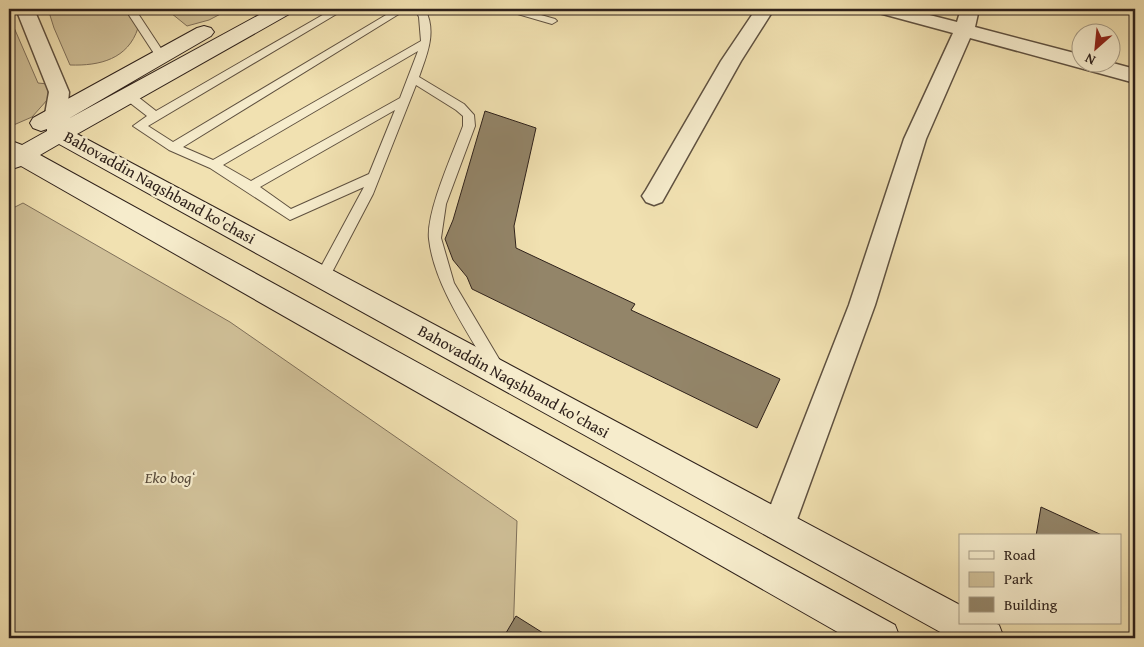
<svg xmlns="http://www.w3.org/2000/svg" width="1144" height="647" viewBox="0 0 1144 647" font-family="'Gentium Book Plus',serif">
  <style>
    .green { fill: #d0c098; stroke: #7f705a }
    .building { fill: #938569; stroke: #2e211b }
    .lines { fill: none; stroke-linecap: round; stroke-linejoin: round }
    .lane-casing { stroke: #5f5140; stroke-width: 2 }
    .street-casing { stroke: #5f5140; stroke-width: 3 }
    .secondary-casing { stroke: #2e211b; stroke-width: 2 }
    .lane { fill: #f6eccc; fill-rule: evenodd }
    .street { fill: #f6eccc; fill-rule: evenodd }
    .secondary { fill: #f6eccc; fill-rule: evenodd }
    .labels { text-anchor: middle; stroke-width: 4.5; stroke-linejoin: round; paint-order: stroke }
    .street-label { font-size: 16px; fill: #2e211b; stroke: #f6eccc }
    .park-label { font-size: 16px; font-style: italic; fill: #56493a; stroke: #f6eccc }
  </style>
  <rect width="100%" height="100%" fill="#f1e1b1"/>
  <filter id="stains"><feTurbulence type="fractalNoise" baseFrequency=".004" numOctaves="4"/><feColorMatrix values="0 0 0 0 .2 0 0 0 0 .09 0 0 0 0 .02 0 0 0 .5 -.17"/></filter>
  <radialGradient id="worn" r=".72"><stop offset=".6" stop-color="#630" stop-opacity="0"/><stop offset="1" stop-color="#630" stop-opacity=".3"/></radialGradient>
  <g class="green">
    <path d="M48 9H124L138 28C128 59 100 66 70 65L54 28Z"/>
    <path d="M166 9H230L209 20 187 26Z"/>
    <path d="M9 16 38 83 48 84V99L32 117 9 127Z"/>
    <path d="M23 203 230 322 517 521 513 638H9V210Z"/>
  </g>
  <g class="building">
    <path d="M485 111 536 128 514 226 516 248 635 304 631 310 780 379 757 428 472 289 467 277 453 260 445 239 453 220Z"/>
    <path d="M1041 507 1104 536H1036Z"/>
    <path d="M516 616 551 638H503Z"/>
  </g>
  <g class="lines">
    <g class="lane-casing">
      <g id="lane">
        <path d="M125 9H135L166 56 165 58H157Z"/>
        <path d="M333 9H345L148 126 173 142 396 9H407L183 147 213 160 421 41 419 17 415 9H425C437 32 427 54 419 77L464 104 474 115 475 126 446 204 441 238 454 283 502 364 504 369 502 374 497 375 492 374C469 334 434 285 429 239 426 212 453 153 463 126V116L456 110 416 85 373 194 328 280 323 281 318 280 316 276 364 187 290 220 210 168 169 150 133 126 147 116 125 99 124 96 125 93H133L156 111ZM418 51 400 98 251 181 223 165ZM395 110 369 174 291 209 260 187Z"/>
        <path d="M505 9H520L555 19 557 21 552 24 507 11Z"/>
      </g>
    </g>
    <g class="street-casing">
      <g id="street">
        <path d="M16 9H34L69 92 67 114 63 119 56 121 49 119 45 114 49 92Z"/>
        <path d="M756 9H774L741 61 662 202 654 205 646 202 642 196 646 190 721 61Z"/>
        <path d="M877 9H906L957 22 961 9H979L975 27 1082 55V62H1109L1135 69V83L970 38 926 139 875 305 795 525 790 536 779 541 768 536 763 525 849 305 904 139 953 33 879 13Z"/>
      </g>
    </g>
    <g class="secondary-casing">
      <path id="secondary" d="M270 9H294L291 13 77 134 960 605V623H995L999 625 1004 638H951L59 144 40 155 895 625 900 638H848L21 166 9 170V140L22 145 47 131V129L41 131 33 128 30 123 33 118 197 28 204 26 211 28 214 32 211 36 68 119Z"/>
    </g>
    <use href="#lane" class="lane"/>
    <use href="#street" class="street"/>
    <use href="#secondary" class="secondary"/>
  </g>
  <g class="labels">
    <g class="street-label">
      <text transform="translate(160 187) rotate(29)" y="6">Bahovaddin Naqshband ko'chasi</text>
      <text transform="translate(514 381) rotate(29)" y="6">Bahovaddin Naqshband ko'chasi</text>
    </g>
    <g class="park-label">
      <text x="170" y="483">Eko bogʻ</text>
    </g>
  </g>
  <rect width="1144" height="647" fill="none" stroke="#f1e1b1" stroke-width="30"/>
  <rect x="10" y="10" width="1124" height="627" fill="none" stroke="#2e211b" stroke-width="2.5"/>
  <rect x="15" y="15" width="1114" height="617" fill="none" stroke="#2e211b"/>
  <rect x="959" y="534" width="162" height="90" fill="#f6eccc" stroke="#a69b85"/>
  <rect x="969" y="551" width="25" height="8" fill="#f6eccc" stroke="#a69b85"/>
  <text x="1004" y="560" font-size="15" fill="#2e211b">Road</text>
  <rect x="969" y="572" width="25" height="15" fill="#d0c098" stroke="#a69b85"/>
  <text x="1004" y="584" font-size="15" fill="#2e211b">Park</text>
  <rect x="969" y="597" width="25" height="15" fill="#938569" stroke="#a69b85"/>
  <text x="1004" y="610" font-size="15" fill="#2e211b">Building</text>
  <g transform="translate(1096 48) rotate(207)"><circle r="24" fill="#f6eccc" stroke="#a69b85"/>
  <path d="M0-4L9 19L0 12L-9 19Z" fill="#8f2418"/>
  <text y="-8" font-size="14" font-weight="bold" text-anchor="middle" fill="#2e211b">N</text>
  </g>
  <rect width="100%" height="100%" filter="url(#stains)"/>
  <rect width="100%" height="100%" fill="url(#worn)"/>
</svg>
